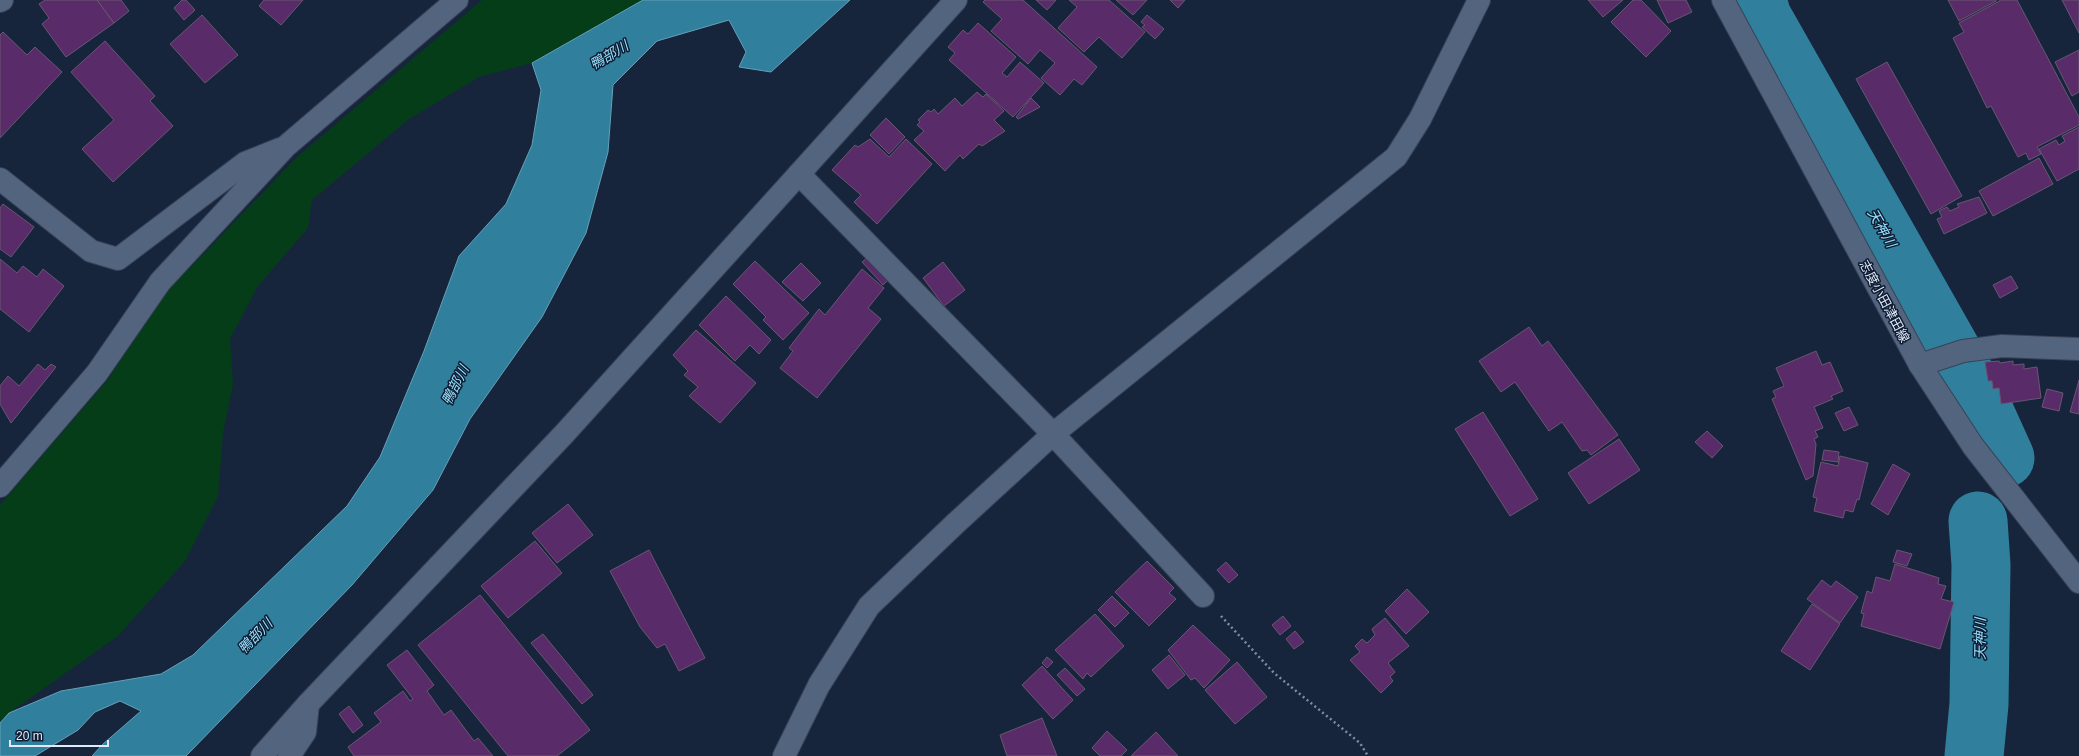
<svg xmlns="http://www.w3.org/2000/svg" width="2079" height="756" viewBox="0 0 2079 756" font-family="Helvetica,'Noto Sans JP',sans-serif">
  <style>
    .green { fill: #063d19 }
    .water { fill: #30809d; stroke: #65a0b9 }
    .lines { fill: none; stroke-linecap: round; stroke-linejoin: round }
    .river { stroke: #30809d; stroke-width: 59 }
    .building { fill: #592c69; stroke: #695671 }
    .minor-casing { stroke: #384256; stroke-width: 24 }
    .tertiary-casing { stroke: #384256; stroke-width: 24 }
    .secondary-casing { stroke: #384256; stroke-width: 24 }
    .path { stroke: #808c9f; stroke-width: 2.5; stroke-dasharray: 2 3; stroke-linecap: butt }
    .minor { stroke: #53647f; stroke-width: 22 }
    .tertiary { stroke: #53647f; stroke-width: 22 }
    .secondary { stroke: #53647f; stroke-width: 22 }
    .labels { text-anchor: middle; stroke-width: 3; stroke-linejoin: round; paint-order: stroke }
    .street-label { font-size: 13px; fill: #e0eafa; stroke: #0e1b31 }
    .water-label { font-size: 14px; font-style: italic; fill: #97e0fe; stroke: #0e1b31 }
  </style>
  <rect width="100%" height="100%" fill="#17253c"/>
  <path class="green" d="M482 0H643L532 63 479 77 409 119 312 200 308 228 258 286 230 339 233 384 223 433 218 496 185 561 118 636 9 713 0 723V505L106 382 167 292 296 158Z"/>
  <path class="water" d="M643 0H850L771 72 739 67 746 52 729 20 657 41 613 85 608 152 586 233 542 317 470 419 433 490 352 585 186 756H92L103 744 141 711 120 701 95 712 78 730 35 756H0V723L9 713 61 691 161 674 193 655 347 506 380 457 424 351 459 256 506 204 532 145 541 90 532 63Z"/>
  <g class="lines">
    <g class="river">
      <path d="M1757 0 1762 17 1977 396 2005 458"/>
      <path d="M1974 756 1979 704 1981 565 1978 521"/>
    </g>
  </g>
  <g class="building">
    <path d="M45 0H97L114 23 66 57 42 24 49 18 39 4Z"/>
    <path d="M97 0H121L129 11 114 23Z"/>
    <path d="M182 0H186L195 10 184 20 174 8Z"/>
    <path d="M264 0H303L281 25 259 6Z"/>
    <path d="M985 0H1023L1097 67 1082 85 1074 79 1060 95 1041 78 1055 63 1040 50 1028 64 991 31 1002 19 983 2Z"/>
    <path d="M1036 0H1056L1047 10Z"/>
    <path d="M1069 0H1109L1145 32 1122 58 1099 37 1084 52 1058 28 1077 7Z"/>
    <path d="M1116 0H1147L1133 15Z"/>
    <path d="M1170 0H1185L1178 8Z"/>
    <path d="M1588 0H1623L1603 17Z"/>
    <path d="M1633 0H1641L1671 31 1646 57 1611 22Z"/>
    <path d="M1657 0H1686L1692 12 1668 23Z"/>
    <path d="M1948 0H1996V1L1959 21Z"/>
    <path d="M2001 0H2017L2079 117V125L2037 147 2041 154 2029 160 2026 153 2018 157 1991 106 1987 108 1953 38 1964 32 1959 23Z"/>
    <path d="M2062 0H2079V33Z"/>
    <path d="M202 15 238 55 205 83 170 44Z"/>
    <path d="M1147 15 1164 29 1155 39 1142 27 1145 25 1141 22Z"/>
    <path d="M978 23 1016 57 1002 73 1007 77 1020 62 1044 83 1013 117 949 60 955 53 948 47 963 30 968 34Z"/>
    <path d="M3 32 27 55 35 47 62 72 0 138V35Z"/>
    <path d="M105 41 155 96 150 101 173 126 113 182 82 149 114 120 71 72Z"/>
    <path d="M2079 50V92L2072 96 2055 62Z"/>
    <path d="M1887 62 1962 196 1931 214 1856 79Z"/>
    <path d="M977 92 983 97 986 94 1004 111 994 120 1005 131 982 146 979 144 963 159 960 155 945 171 914 140 924 131 917 125 920 122 918 120 928 110 931 112 934 109 938 114 955 98 962 106Z"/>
    <path d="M1031 98 1040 107 1018 119 1016 117Z"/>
    <path d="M886 118 905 137 889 154 870 135Z"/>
    <path d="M2079 127V169L2057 181 2039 149 2056 140 2059 145 2065 141 2062 136Z"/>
    <path d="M870 139 889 157 906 139 932 164 877 224 854 202 861 195 832 170 855 145 858 147Z"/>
    <path d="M2039 158 2053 184 1993 216 1979 191Z"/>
    <path d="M1979 197 1987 213 1944 234 1937 219 1942 217 1939 211 1947 207 1950 211 1959 207 1957 204Z"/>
    <path d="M3 204 34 227 11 257 0 249V208Z"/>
    <path d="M874 252 894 274 883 285 862 262Z"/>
    <path d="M0 259 17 273 23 266 37 277 43 269 64 286 29 332 0 309Z"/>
    <path d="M755 261 809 313 783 340 763 320 766 317 733 284Z"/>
    <path d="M943 262 965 290 944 306 923 278Z"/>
    <path d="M801 263 821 283 803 301 782 282Z"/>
    <path d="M862 269 884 288 868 308 881 319 817 398 780 368 793 351 789 348 819 309 825 315Z"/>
    <path d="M2011 276 2018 288 2000 298 1993 285Z"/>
    <path d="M726 296 771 340 759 354 750 345 735 361 699 325Z"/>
    <path d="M1529 327 1542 346 1548 341 1618 435 1591 455 1587 450 1582 451 1562 422 1549 431 1515 382 1501 392 1479 361Z"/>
    <path d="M696 330 756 383 720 423 689 396 698 387 684 375 688 371 673 355Z"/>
    <path d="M1816 351 1822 365 1830 362 1843 391 1831 396 1833 399 1814 407 1823 428 1815 431 1818 437 1814 439 1816 444 1813 476 1806 480 1772 399 1776 397 1773 391 1784 386 1776 368Z"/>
    <path d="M1999 361 2000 363 2013 361V365L2024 364V369L2037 367 2041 398 2001 404 1999 388 1993 389 1992 381H1988L1985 362Z"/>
    <path d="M38 364 45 370 51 364 56 367 11 423 0 404V386L8 376 19 386Z"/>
    <path d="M2079 380V414L2070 412Z"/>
    <path d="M2047 389 2063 393 2059 411 2042 407Z"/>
    <path d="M1849 407 1858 425 1844 431 1835 413Z"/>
    <path d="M1483 412 1538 499 1510 516 1455 429Z"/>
    <path d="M1707 431 1723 446 1712 458 1695 442Z"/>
    <path d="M1619 439 1640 470 1589 504 1568 473Z"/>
    <path d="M1824 450 1839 452 1838 462 1822 460Z"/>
    <path d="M1840 456 1868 463 1859 500 1857 499 1853 512 1845 510 1843 518 1814 511 1817 498 1813 497 1821 462 1838 466Z"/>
    <path d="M1893 464 1910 474 1888 515 1871 504Z"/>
    <path d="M568 504 593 535 557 563 532 533Z"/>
    <path d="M535 541 562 573 508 618 481 586Z"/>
    <path d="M649 550 705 658 679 671 665 644 657 648 640 627 610 571Z"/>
    <path d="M1897 550 1912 554 1907 566 1893 562Z"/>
    <path d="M1147 561 1174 588 1169 593 1176 599 1149 626 1115 592Z"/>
    <path d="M1226 562 1238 575 1229 583 1217 570Z"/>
    <path d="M1895 564 1939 578 1938 584 1946 586 1941 599 1954 602 1940 649 1861 626 1864 614 1861 613 1867 591 1872 593 1876 577 1890 581Z"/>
    <path d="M1822 580 1831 587 1836 581 1858 597 1840 623 1807 599Z"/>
    <path d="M1407 589 1429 612 1406 634 1385 611Z"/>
    <path d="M480 595 590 730 557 756H508L418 645Z"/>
    <path d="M1112 596 1129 613 1115 627 1098 610Z"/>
    <path d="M1812 604 1840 624 1810 670 1781 651Z"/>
    <path d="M1095 614 1124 646 1091 677 1087 673 1083 679 1055 650Z"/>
    <path d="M1283 616 1291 626 1280 635 1272 625Z"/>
    <path d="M1385 618 1409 646 1388 663 1395 672 1390 677 1393 681 1381 693 1350 660 1360 652 1355 646 1362 639 1367 643 1375 635 1372 629Z"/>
    <path d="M1193 625 1230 660 1204 688 1195 678 1191 680 1168 650Z"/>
    <path d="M1295 631 1304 642 1294 649 1286 639Z"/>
    <path d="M543 634 593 695 582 704 531 643Z"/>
    <path d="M407 650 434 685 427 691 444 715 451 710 474 741 478 738 493 756H354L348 747 381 722 374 713 403 691 410 701 413 699 387 665Z"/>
    <path d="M1169 655 1185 675 1168 689 1152 670Z"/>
    <path d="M1047 657 1053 662 1047 668 1042 663Z"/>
    <path d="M1237 662 1267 697 1235 724 1205 690Z"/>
    <path d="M1042 666 1073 700 1053 719 1022 685Z"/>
    <path d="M1065 668 1085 689 1077 696 1057 675Z"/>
    <path d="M349 706 363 725 353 733 339 714Z"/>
    <path d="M1042 718 1057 756H1007L1000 735Z"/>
    <path d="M1107 731 1127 750 1121 756H1100L1092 748Z"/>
    <path d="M1156 732 1178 756H1131Z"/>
  </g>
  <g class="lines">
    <g class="minor-casing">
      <g id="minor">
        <path d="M0 1 2 0"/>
        <path d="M799 174 1053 434 1203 596"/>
        <path d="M0 179 91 251 118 259 245 163 280 149"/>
        <path d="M1920 365 1963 351 2002 346 2079 349"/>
        <path d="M0 486 97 373 160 282 285 147 457 0"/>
        <path d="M289 756 305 732 308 704"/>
        <path d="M784 756 819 685 869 606 956 523 1053 434 1396 157 1420 119 1479 0"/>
      </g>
    </g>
    <g class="tertiary-casing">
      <path id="tertiary" d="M262 756 308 704 565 433 956 0"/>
    </g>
    <g class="secondary-casing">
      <path id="secondary" d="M1723 0 1920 365 1973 446 2079 582"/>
    </g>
    <path class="path" d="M1221 616 1274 673 1360 743 1368 756"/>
    <use href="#minor" class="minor"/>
    <use href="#tertiary" class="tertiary"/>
    <use href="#secondary" class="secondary"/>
  </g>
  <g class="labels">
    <g class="street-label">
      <text transform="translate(1885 301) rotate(62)" y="5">志度小田津田線</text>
    </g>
    <g class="water-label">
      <text transform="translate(609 55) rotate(-31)" y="5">鴨部川</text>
      <text transform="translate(1882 228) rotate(60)" y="5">天神川</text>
      <text transform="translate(455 385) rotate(-63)" y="5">鴨部川</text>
      <text transform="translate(255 636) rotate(-46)" y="5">鴨部川</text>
      <text transform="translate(1980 639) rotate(-89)" y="5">天神川</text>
    </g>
  </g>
  <path d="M10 740v6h98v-6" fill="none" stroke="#e0eafa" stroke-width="2"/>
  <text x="16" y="740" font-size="12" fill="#e0eafa" stroke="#0e1b31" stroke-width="3" paint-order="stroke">20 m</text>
</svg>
